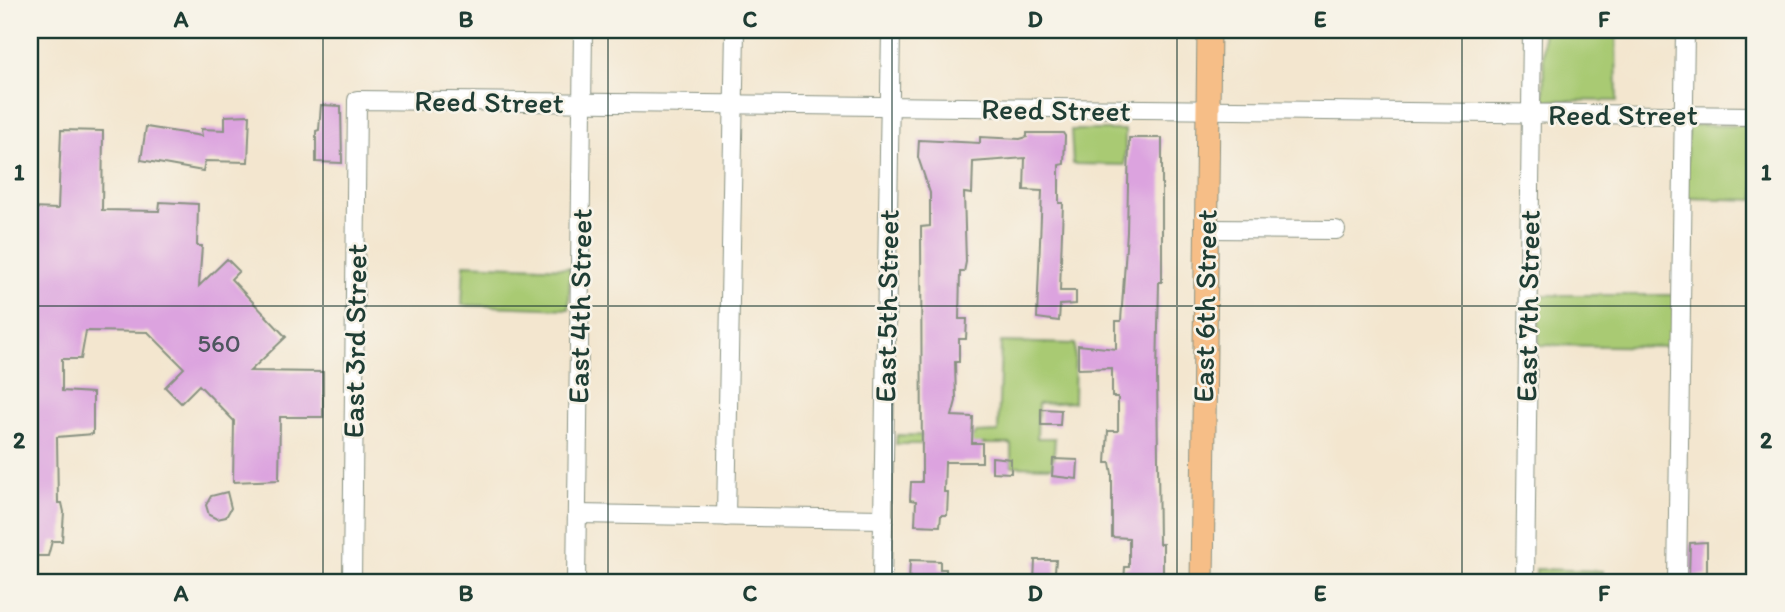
<svg xmlns="http://www.w3.org/2000/svg" width="1785" height="612" viewBox="0 0 1785 612" font-family="Itim,sans-serif">
  <style>
    .green { fill: #a9ca73; stroke: #648454; stroke-width: 2 }
    .building { fill: #dca3df }
    .lines { fill: none; stroke-linecap: round; stroke-linejoin: round }
    .minor-casing { stroke: #899282; stroke-width: 20 }
    .major-casing { stroke: #899282; stroke-width: 25 }
    .minor { stroke: #fff; stroke-width: 18 }
    .major { stroke: #f6be87; stroke-width: 23 }
    .grid { fill: none; stroke: #1f3d34; stroke-width: 2; stroke-opacity: 0.55 }
    .labels { text-anchor: middle; stroke-width: 5; stroke-linejoin: round; paint-order: stroke }
    .number-label { font-size: 26px; fill: #4e565f }
    .street-label { font-size: 30px; fill: #1f3d34; stroke: #f7f3e8 }
    .neatline { fill: none; stroke: #1f3d34; stroke-width: 2.5 }
    .grid-label { font-size: 23px; text-anchor: middle; font-weight: bold; fill: #1f3d34 }
  </style>
  <rect width="100%" height="100%" fill="#f7f3e8"/>
  <filter id="ink" filterUnits="userSpaceOnUse"><feTurbulence type="fractalNoise" baseFrequency=".0143" numOctaves="2"/><feDisplacementMap in="SourceGraphic" scale="14" xChannelSelector="R" yChannelSelector="G"/><feConvolveMatrix kernelMatrix="1 2 1 2 8 2 1 2 1" color-interpolation-filters="sRGB"/></filter>
  <filter id="wash" filterUnits="userSpaceOnUse"><feTurbulence type="fractalNoise" baseFrequency=".00686" numOctaves="4" result="noise"/><feDisplacementMap in="SourceGraphic" scale="28" xChannelSelector="R" yChannelSelector="G"/><feGaussianBlur stdDeviation="1.57" result="paint"/><feColorMatrix in="noise" values="0 0 0 0 0 0 0 0 0 0 0 0 0 0 0 0 0 1.4 0 .05"/><feComposite in="paint" operator="in"/></filter>
  <g filter="url(#wash)">
    <rect width="100%" height="100%" fill="#f3e6cf"/>
    <g class="green">
      <path d="M1543 32 1616 33 1617 101 1544 100Z"/>
      <path d="M1688 125 1755 126V200L1685 198Z"/>
      <path d="M1071 130H1125V165L1073 164Z"/>
      <path d="M464 264 570 268 569 309 462 305Z"/>
      <path d="M1539 295H1678V347L1539 345Z"/>
      <path d="M1001 342 1075 344 1074 402 1038 404 1037 438H1055L1053 467 1011 466V444H896L897 435 974 436 976 433 998 432Z"/>
      <path d="M1536 569 1603 571 1602 582H1536Z"/>
    </g>
    <g id="blocks">
      <g class="building">
        <path d="M321 105 341 106 342 163 316 162V131L319 130Z"/>
        <path d="M250 115 248 162 205 161 203 171 141 160 146 127 202 136 201 129 225 130V116Z"/>
        <path d="M61 130 103 131 102 210 159 211 160 202 198 204 197 246H202L199 286 227 259 239 271 231 279 286 337 250 371 323 372V417H280L279 480 233 482 234 421 199 385 181 403 165 387 184 368 148 332 86 331 81 359H62V391L93 393V434L57 437 58 503H62L64 512 62 541H52L48 556H30V208L58 209Z"/>
        <path d="M1027 133H1063L1065 136 1064 164 1059 165V203H1063L1060 291H1076V304L1060 305 1059 321 1037 318 1042 191 1024 190 1025 158 973 162 972 194 964 193 966 262 964 272H960L959 319H967L966 339H959V362H955L956 401 952 416 973 417 972 443H982V462H945L944 492H948L947 515H941L940 526 915 525 916 501 910 500 911 482H922L921 227 930 226V193L918 157 919 140 980 143V137L1020 139 1027 137Z"/>
        <path d="M1129 138H1162V282H1159L1157 374 1159 544H1163V582H1124L1125 567H1129V538L1112 537V474L1110 463H1106L1108 431H1118V397H1112V368L1078 369V345L1116 349V321H1121L1127 232Z"/>
        <path d="M1041 409 1061 410 1060 425H1041Z"/>
        <path d="M992 457 1011 459V473L992 472Z"/>
        <path d="M1053 459 1078 460 1077 479 1052 476Z"/>
        <path d="M227 492 231 508 226 517 217 519 209 515 206 505 211 496Z"/>
        <path d="M1707 542V575L1689 576 1690 543Z"/>
        <path d="M910 560 940 561V569H946V582H909Z"/>
        <path d="M1035 560H1056L1054 582H1034Z"/>
      </g>
    </g>
  </g>
  <g filter="url(#ink)">
    <use href="#blocks" fill-opacity="0" stroke="#899282" stroke-width="2"/>
    <g class="lines">
      <g class="minor-casing">
        <g id="minor">
          <path d="M1206 229 1336 230"/>
          <path d="M577 514 884 519"/>
          <path d="M726 517 735 30"/>
          <path d="M352 582 357 100 1755 116"/>
          <path d="M576 582 583 30"/>
          <path d="M882 582 891 30"/>
          <path d="M1525 582 1532 30"/>
          <path d="M1677 582 1685 30"/>
        </g>
      </g>
      <g class="major-casing">
        <path id="major" d="M1202 582 1209 30"/>
      </g>
      <use href="#minor" class="minor"/>
      <use href="#major" class="major"/>
    </g>
  </g>
  <path class="grid" d="M323 30V582M608 30V582M892 30V582M1177 30V582M1462 30V582M30 306H1755"/>
  <g class="labels">
    <g class="number-label">
      <text x="219" y="352">560</text>
    </g>
    <g class="street-label">
      <text transform="translate(489 102) rotate(1)" y="10">Reed Street</text>
      <text transform="translate(1056 110) rotate(1)" y="10">Reed Street</text>
      <text x="1623" y="125">Reed Street</text>
      <text transform="translate(580 306) rotate(-89)" y="10">East 4th Street</text>
      <text transform="translate(887 306) rotate(-89)" y="10">East 5th Street</text>
      <text transform="translate(1205 306) rotate(-89)" y="10">East 6th Street</text>
      <text transform="translate(1528 306) rotate(-89)" y="10">East 7th Street</text>
      <text transform="translate(355 341) rotate(-89)" y="10">East 3rd Street</text>
    </g>
  </g>
  <rect width="1785" height="612" fill="none" stroke="#f7f3e8" stroke-width="77"/>
  <rect x="38" y="38" width="1708" height="536" class="neatline"/>
  <g class="grid-label">
    <text x="181" y="27">A</text>
    <text x="466" y="27">B</text>
    <text x="750" y="27">C</text>
    <text x="1035" y="27">D</text>
    <text x="1320" y="27">E</text>
    <text x="1604" y="27">F</text>
    <text x="19" y="180">1</text>
    <text x="1766" y="180">1</text>
    <text x="19" y="448">2</text>
    <text x="1766" y="448">2</text>
    <text x="181" y="601">A</text>
    <text x="466" y="601">B</text>
    <text x="750" y="601">C</text>
    <text x="1035" y="601">D</text>
    <text x="1320" y="601">E</text>
    <text x="1604" y="601">F</text>
  </g>
</svg>
